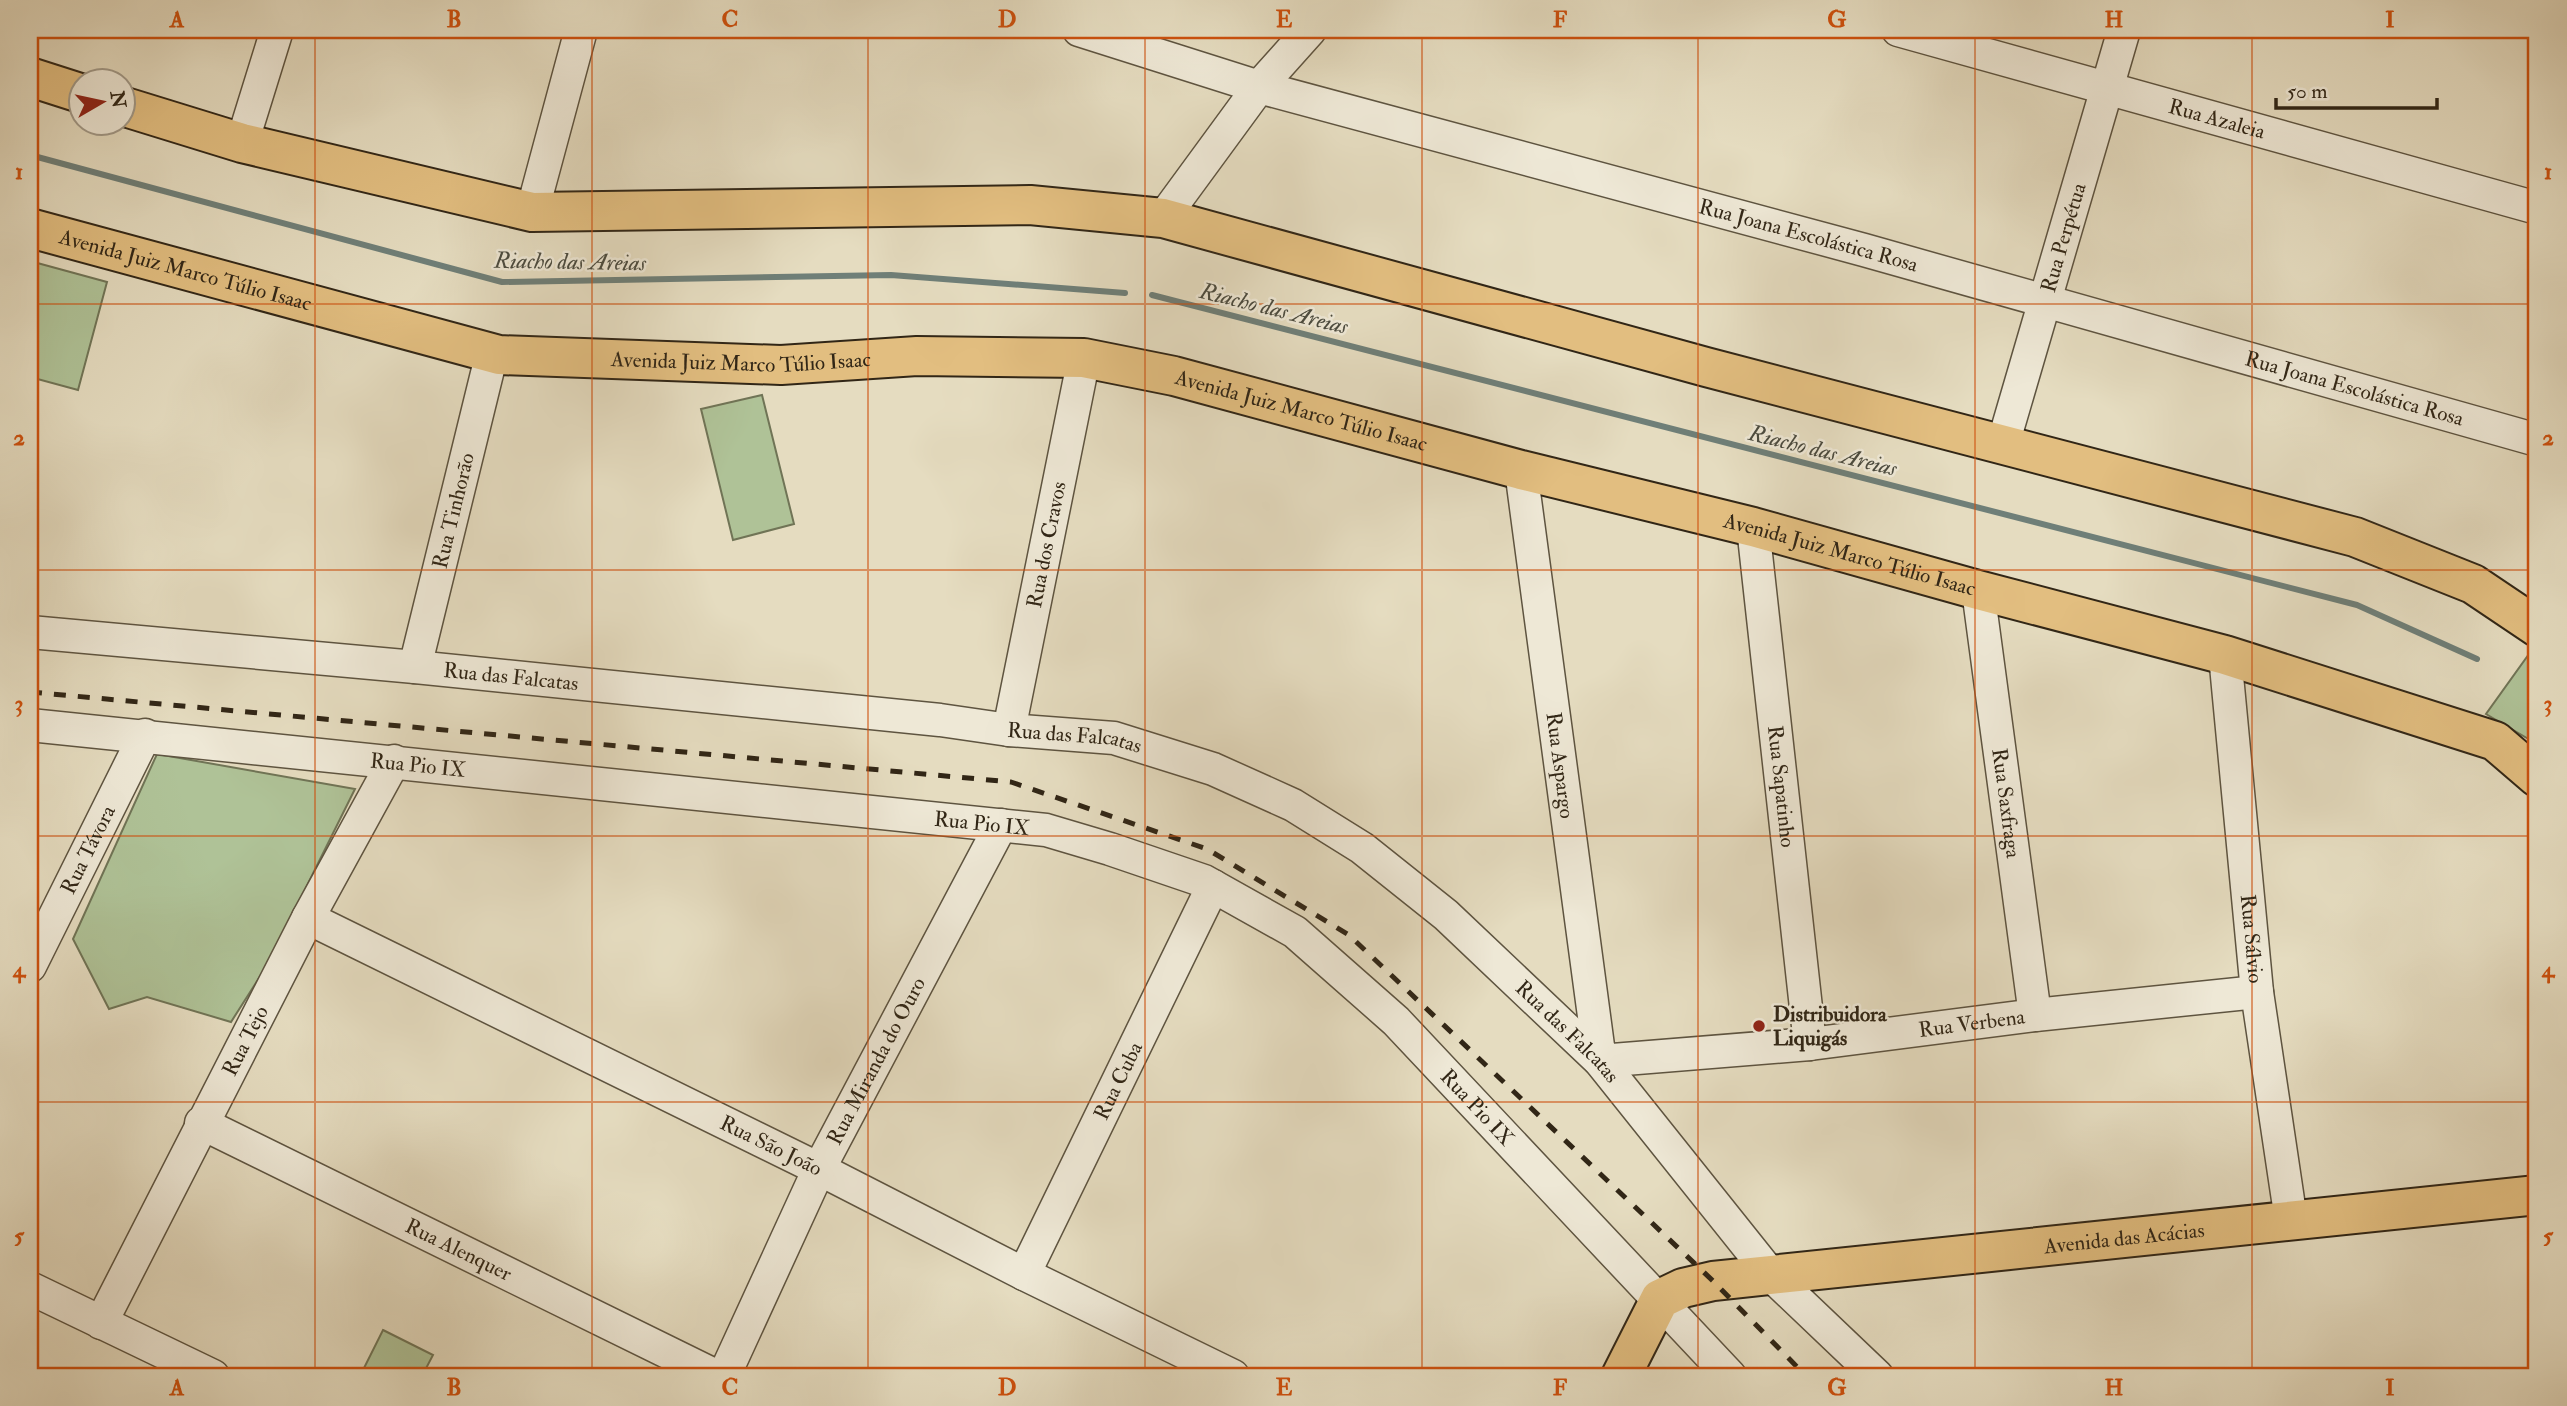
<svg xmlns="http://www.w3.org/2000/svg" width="2567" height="1406" viewBox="0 0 2567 1406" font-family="'IM FELL Double Pica',serif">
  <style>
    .green { fill: #afc297; stroke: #707456; stroke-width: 2 }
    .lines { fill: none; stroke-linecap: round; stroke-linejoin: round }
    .stream { stroke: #6f7f78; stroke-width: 6 }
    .minor-casing { stroke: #5e5440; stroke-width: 35 }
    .major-casing { stroke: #312616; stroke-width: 42 }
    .minor { stroke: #eee8d6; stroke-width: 32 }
    .major { stroke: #e2be80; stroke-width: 38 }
    .rail { stroke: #312616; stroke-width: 5; stroke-dasharray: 12 12; stroke-linecap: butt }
    .grid { fill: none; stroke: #cd510e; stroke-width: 2; stroke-opacity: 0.55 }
    .poi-dot { fill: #8f2418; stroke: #eee8d6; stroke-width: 2.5 }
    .labels { text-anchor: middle; stroke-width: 5; stroke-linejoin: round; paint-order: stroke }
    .street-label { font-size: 21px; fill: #312616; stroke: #eee8d6 }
    .poi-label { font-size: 21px; font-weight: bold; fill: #312616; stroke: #eee8d6; text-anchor: start }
    .water-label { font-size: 23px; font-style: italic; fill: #4b4b3f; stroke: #eee8d6 }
    .neatline { fill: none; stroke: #cd510e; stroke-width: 2.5 }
    .grid-label { font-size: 23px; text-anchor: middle; font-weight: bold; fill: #cd510e }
  </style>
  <rect width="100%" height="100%" fill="#e5dcc0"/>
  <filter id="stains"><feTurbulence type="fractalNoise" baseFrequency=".00286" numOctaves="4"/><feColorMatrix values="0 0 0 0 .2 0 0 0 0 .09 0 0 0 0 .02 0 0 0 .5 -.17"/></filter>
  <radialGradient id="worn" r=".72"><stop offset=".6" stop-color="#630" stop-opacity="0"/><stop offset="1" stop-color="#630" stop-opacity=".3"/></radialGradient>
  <g class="green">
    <path d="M30 261 107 282 78 390 30 377Z"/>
    <path d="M762 395 794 524 733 540 701 409Z"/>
    <path d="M2529 654 2537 661V744L2486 714Z"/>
    <path d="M157 754 355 789 268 964 231 1022 147 997 109 1009 73 939Z"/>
    <path d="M383 1330 433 1355 422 1376H360Z"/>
  </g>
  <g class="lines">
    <g class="stream">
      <path d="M30 155 502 282 891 275 1125 293"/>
      <path d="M1152 295 2357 605 2477 659"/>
    </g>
    <g class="minor-casing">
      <g id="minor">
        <path id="s1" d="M1079 30 1259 87 1864 250 2537 440"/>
        <path id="s2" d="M1898 30 2537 208"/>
        <path d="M242 143 277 30"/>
        <path d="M532 212 581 30"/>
        <path d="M1163 218 1259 87 1310 30"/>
        <path id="s3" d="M2003 444 2124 30"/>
        <path id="s4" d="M1521 470 1600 1061 1810 1044 2035 1015 2257 992"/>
        <path id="s5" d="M1753 527 1810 1044"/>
        <path id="s6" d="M1978 590 2035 1015"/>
        <path id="s7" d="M30 632 415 667 940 720 1009 730 1114 738 1213 769 1293 805 1362 848 1446 915 1600 1061 1771 1275 1877 1376"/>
        <path id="s8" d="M2225 655 2257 992 2291 1220"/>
        <path id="s9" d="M415 667 492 353"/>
        <path id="s10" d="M30 725 1046 830 1110 849 1204 881 1295 932 1396 1021 1730 1376"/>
        <path id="s11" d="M1009 730 1084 358"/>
        <path id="s12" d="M308 918 819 1169 1024 1274 1233 1376"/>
        <path id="s13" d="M30 966 145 735"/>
        <path id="s14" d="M201 1123 716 1376"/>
        <path id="s15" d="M1024 1274 1213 886"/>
        <path d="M30 1288 213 1376"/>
        <path id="s16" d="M101 1323 308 918 394 761"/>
        <path id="s17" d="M724 1376 819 1169 1001 825"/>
      </g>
    </g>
    <g class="major-casing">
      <g id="major">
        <path d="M30 77 80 93"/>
        <path d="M122 106 242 143 532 212 1030 205 1163 218 1706 367 2355 537 2473 584 2537 627"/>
        <path id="s18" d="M30 228 499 355 781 365 917 356 1084 358 1174 376 1521 470 1753 527 1978 590 2225 655 2495 741 2537 777"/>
        <path id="s19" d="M1621 1376 1660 1299 1683 1288 1713 1281 2537 1195"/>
      </g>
    </g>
    <use href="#minor" class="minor"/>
    <use href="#major" class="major"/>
    <path class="rail" d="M30 692 1011 782 1207 849 1349 935 1713 1281 1806 1376"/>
  </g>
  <path class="grid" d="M315 30V1376M592 30V1376M868 30V1376M1145 30V1376M1422 30V1376M1698 30V1376M1975 30V1376M2252 30V1376M30 304H2537M30 570H2537M30 836H2537M30 1102H2537"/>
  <circle class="poi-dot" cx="1759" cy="1026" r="7"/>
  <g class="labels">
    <g class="street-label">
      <text dy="7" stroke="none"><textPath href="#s2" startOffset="331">Rua Azaleia</textPath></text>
      <text dy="7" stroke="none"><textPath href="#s1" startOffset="758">Rua Joana Escolástica Rosa</textPath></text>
      <text dy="7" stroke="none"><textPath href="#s3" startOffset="215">Rua Perpétua</textPath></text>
      <text dy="7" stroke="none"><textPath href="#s18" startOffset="161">Avenida Juiz Marco Túlio Isaac</textPath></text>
      <text dy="7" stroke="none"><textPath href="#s18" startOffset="728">Avenida Juiz Marco Túlio Isaac</textPath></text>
      <text dy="7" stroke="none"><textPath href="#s1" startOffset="1325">Rua Joana Escolástica Rosa</textPath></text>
      <text dy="7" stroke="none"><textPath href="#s18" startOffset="1295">Avenida Juiz Marco Túlio Isaac</textPath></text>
      <text dy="7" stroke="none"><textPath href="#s9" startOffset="161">Rua Tinhorão</textPath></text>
      <text dy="7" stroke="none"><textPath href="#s11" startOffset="189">Rua dos Cravos</textPath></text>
      <text dy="7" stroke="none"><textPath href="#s18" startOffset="1862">Avenida Juiz Marco Túlio Isaac</textPath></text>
      <text dy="7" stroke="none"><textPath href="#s7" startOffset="483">Rua das Falcatas</textPath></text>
      <text dy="7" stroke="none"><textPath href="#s7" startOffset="1050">Rua das Falcatas</textPath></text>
      <text dy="7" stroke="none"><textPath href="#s10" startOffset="390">Rua Pio IX</textPath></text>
      <text dy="7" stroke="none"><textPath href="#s4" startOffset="298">Rua Aspargo</textPath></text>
      <text dy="7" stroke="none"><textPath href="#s5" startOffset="261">Rua Sapatinho</textPath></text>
      <text dy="7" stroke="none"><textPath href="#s6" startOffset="215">Rua Saxfraga</textPath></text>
      <text dy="7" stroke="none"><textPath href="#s10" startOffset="957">Rua Pio IX</textPath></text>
      <text dy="7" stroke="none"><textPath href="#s13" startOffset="130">Rua Távora</textPath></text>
      <text dy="7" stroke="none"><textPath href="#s8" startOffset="285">Rua Sálvio</textPath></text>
      <text dy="7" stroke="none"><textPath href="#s4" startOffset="970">Rua Verbena</textPath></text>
      <text dy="7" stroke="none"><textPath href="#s7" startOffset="1638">Rua das Falcatas</textPath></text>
      <text dy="7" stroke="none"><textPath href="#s16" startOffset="317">Rua Tejo</textPath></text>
      <text dy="7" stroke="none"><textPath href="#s17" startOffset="350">Rua Miranda do Ouro</textPath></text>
      <text dy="7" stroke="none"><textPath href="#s15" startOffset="215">Rua Cuba</textPath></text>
      <text dy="7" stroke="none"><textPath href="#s10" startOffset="1545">Rua Pio IX</textPath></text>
      <text dy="7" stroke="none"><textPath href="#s12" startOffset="516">Rua São João</textPath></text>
      <text dy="7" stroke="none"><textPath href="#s19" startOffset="556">Avenida das Acácias</textPath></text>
      <text dy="7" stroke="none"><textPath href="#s14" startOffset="287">Rua Alenquer</textPath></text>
    </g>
    <g class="poi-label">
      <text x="1773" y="1021">Distribuidora<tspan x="1773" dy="24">Liquigás</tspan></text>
    </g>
    <g class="water-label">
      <text transform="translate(570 261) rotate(1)" y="8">Riacho das Areias</text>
      <text transform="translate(1274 308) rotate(14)" y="8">Riacho das Areias</text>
      <text transform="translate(1823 450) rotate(14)" y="8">Riacho das Areias</text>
    </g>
  </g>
  <rect width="2567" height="1406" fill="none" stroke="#e5dcc0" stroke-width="77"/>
  <g transform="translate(102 102) rotate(81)"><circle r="33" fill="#eee8d6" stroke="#a29a89" stroke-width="2"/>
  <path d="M0-5L12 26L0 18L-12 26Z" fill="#8f2418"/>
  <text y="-10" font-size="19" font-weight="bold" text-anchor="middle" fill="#312616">N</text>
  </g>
  <path d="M2276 98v10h161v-10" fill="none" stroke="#312616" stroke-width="3.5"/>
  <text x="2287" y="98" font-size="21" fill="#312616" stroke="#eee8d6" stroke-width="5" paint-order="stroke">50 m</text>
  <rect x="38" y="38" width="2490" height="1330" class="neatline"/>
  <g class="grid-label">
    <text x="177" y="27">A</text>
    <text x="454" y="27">B</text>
    <text x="730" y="27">C</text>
    <text x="1007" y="27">D</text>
    <text x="1284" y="27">E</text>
    <text x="1560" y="27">F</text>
    <text x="1837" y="27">G</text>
    <text x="2114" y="27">H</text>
    <text x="2390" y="27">I</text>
    <text x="19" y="179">1</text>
    <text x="2548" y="179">1</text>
    <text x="19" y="445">2</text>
    <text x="2548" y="445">2</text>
    <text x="19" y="711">3</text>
    <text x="2548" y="711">3</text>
    <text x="19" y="977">4</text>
    <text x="2548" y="977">4</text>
    <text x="19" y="1243">5</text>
    <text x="2548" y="1243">5</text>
    <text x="177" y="1395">A</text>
    <text x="454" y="1395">B</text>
    <text x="730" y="1395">C</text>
    <text x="1007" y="1395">D</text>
    <text x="1284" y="1395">E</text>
    <text x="1560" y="1395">F</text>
    <text x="1837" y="1395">G</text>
    <text x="2114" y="1395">H</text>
    <text x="2390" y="1395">I</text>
  </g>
  <rect width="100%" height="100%" filter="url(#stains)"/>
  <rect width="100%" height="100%" fill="url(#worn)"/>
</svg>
